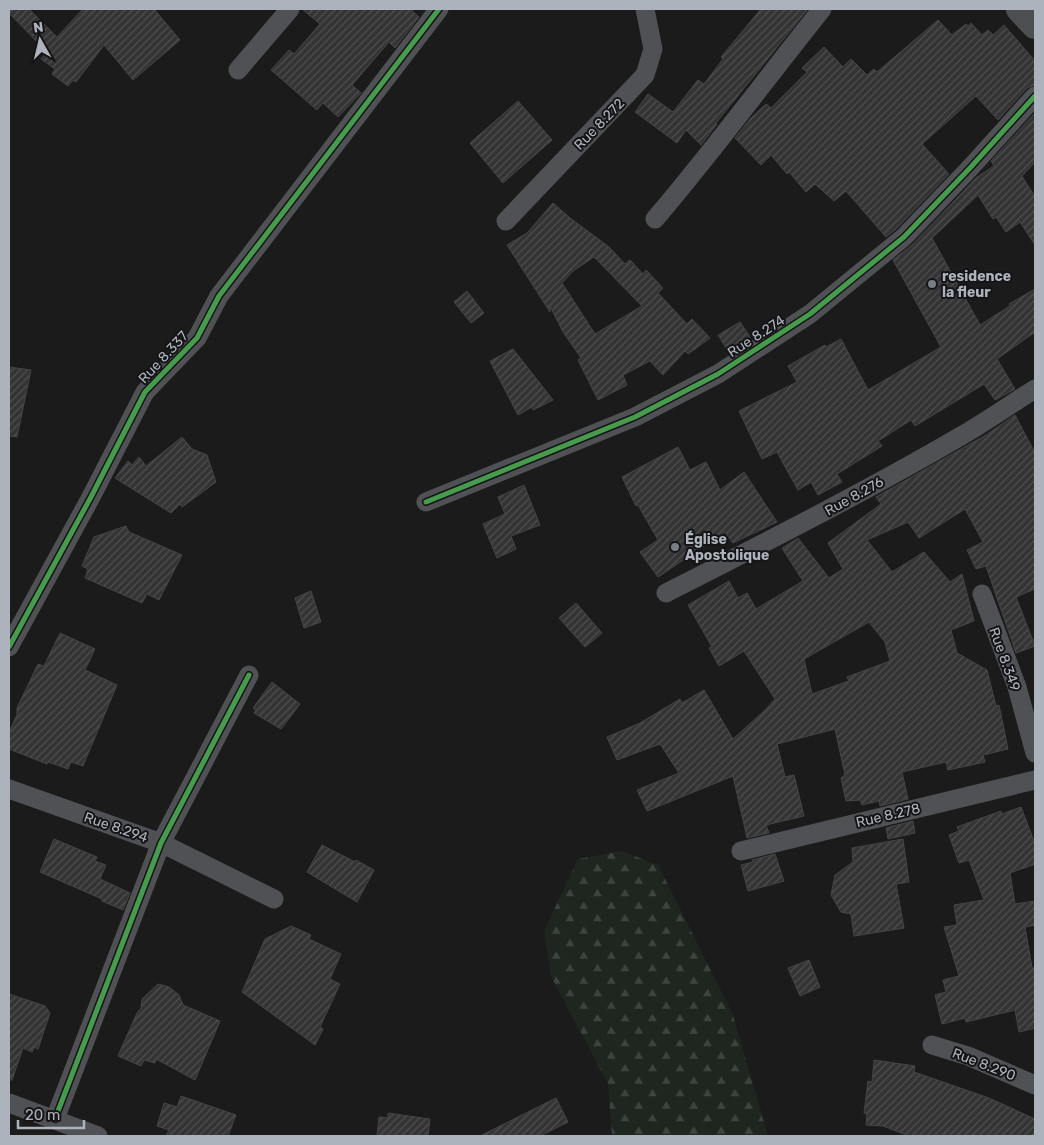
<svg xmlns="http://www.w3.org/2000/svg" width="1044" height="1145" viewBox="0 0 1044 1145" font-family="Rubik,sans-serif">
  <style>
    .forest { fill: url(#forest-firs) }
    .building { fill: url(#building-hatch); stroke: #434547; fill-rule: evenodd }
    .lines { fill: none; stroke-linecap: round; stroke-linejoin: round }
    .minor { stroke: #4f5154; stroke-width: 19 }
    .trunk { stroke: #4c4e50; stroke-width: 28 }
    .cycleway-casing { stroke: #151517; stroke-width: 8 }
    .cycleway { stroke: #469c4c; stroke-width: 5 }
    .poi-dot { fill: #7a7e84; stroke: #151517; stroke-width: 2 }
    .labels { text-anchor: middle; stroke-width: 4; stroke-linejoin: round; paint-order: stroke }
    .street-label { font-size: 14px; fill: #adb3bc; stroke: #151517 }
    .poi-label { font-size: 14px; font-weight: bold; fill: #adb3bc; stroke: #151517; text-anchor: start }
  </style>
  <defs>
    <pattern id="forest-firs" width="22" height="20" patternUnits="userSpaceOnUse" patternTransform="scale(1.25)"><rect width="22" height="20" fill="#1f261f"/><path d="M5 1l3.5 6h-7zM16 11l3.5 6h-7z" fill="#3d433e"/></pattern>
    <pattern id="building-hatch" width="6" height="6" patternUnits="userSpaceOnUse" patternTransform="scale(1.25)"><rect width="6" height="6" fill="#343435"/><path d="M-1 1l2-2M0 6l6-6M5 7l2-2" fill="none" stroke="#4f4f50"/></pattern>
  </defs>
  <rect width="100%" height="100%" fill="#1b1b1b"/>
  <path class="forest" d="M622 851 658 865 733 1015 768 1136H612L608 1084 551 976 544 931 578 859Z"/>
  <g class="building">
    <path d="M9 9H29L57 37 83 9H154L180 40 133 80 104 45 76 82 73 80 68 86 52 74 55 69 41 59 47 52 9 13Z"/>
    <path d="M302 9H410L419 17 395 48 389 42 352 85 361 93 338 117 323 103 317 110 271 70 289 50 294 54 320 24Z"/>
    <path d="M761 9H808L716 123 717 124 701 145 686 130 677 143 635 112 648 94 673 112 698 80 704 84 723 59 721 57Z"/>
    <path d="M938 20 952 35 966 24 968 26 971 23 982 35 988 30 993 35 1004 25 1035 61V85L1027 88 998 120 976 96 922 144 949 174 896 229 886 237 846 191 834 201 815 184 806 192 789 172 787 174 771 155 761 165 735 138 751 118 766 104 771 108 807 72 802 68 824 47 843 67 851 59 867 75 874 69 877 72Z"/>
    <path d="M518 101 552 140 503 183 470 143Z"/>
    <path d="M1035 113V162L1022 176 1035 197V245L1020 222 1006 232 996 217 993 219 978 195 932 238 980 325 1010 306 1009 304 1035 289V332L997 359 1015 389 995 400 984 384 915 426 911 420 878 441 882 446 837 474 842 482 818 495 811 482 798 490 777 452 762 459 739 411 797 382 788 366 825 345 826 347 841 339 868 390 941 347 893 260 912 245 977 177 994 166 991 161Z"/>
    <path d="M553 203 570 218 609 247 625 264 630 260 643 274 646 270 663 288 658 293 687 324 692 319 710 338 688 354 685 351 663 375 650 361 623 375 627 385 598 400 578 360 581 358 563 332 550 306V312L507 245 527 233ZM594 257 642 306 595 334 562 283 573 271Z"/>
    <path d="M467 291 484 313 471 323 454 302Z"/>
    <path d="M740 322 750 337 728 351 718 335Z"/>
    <path d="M513 349 553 400 533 410 532 407 518 415 490 361Z"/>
    <path d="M9 367 31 370 17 437 9 436Z"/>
    <path d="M1015 415 1035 453V589L1016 597 1035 646 1016 653 986 566 976 569 967 550 983 542 965 509 919 538 908 522 867 540 892 572 924 552 950 582 962 574 974 621 951 630 957 653 987 670 996 706 999 705 1008 749 983 755 985 762 948 770 946 762 902 772 908 799 880 806 879 801 862 805 860 800 846 801 841 778 845 775 835 729 777 744 785 777 794 775 804 816 766 825 769 833 747 838 733 776 647 811 637 790 679 773 660 744 617 760 607 737 640 723 680 699 682 703 704 690 733 739 764 711 775 699 744 651 719 666 709 648 712 647 688 605 729 581 738 598 747 593 756 609 803 581 782 548 798 538 829 578 843 569 828 543 881 504 876 497 986 435ZM869 622 885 642 890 661 847 677 849 681 812 694 804 659Z"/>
    <path d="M182 437 192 449 207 455 216 482 182 507 180 504 171 513 115 478 128 461 132 465 139 457 146 466Z"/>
    <path d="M678 447 690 470 706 462 720 490 744 472 777 522 733 543 725 532 658 577 640 552 658 540 638 505 636 506 622 477Z"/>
    <path d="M524 485 540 525 511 536 516 549 497 558 483 524 505 514 498 497Z"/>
    <path d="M126 526 129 532 182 555 159 600 147 594 142 603 85 578 88 569 82 566 94 537Z"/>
    <path d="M311 591 321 622 304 628 295 598Z"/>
    <path d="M576 603 602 633 585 647 559 618Z"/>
    <path d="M60 633 95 649 85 670 117 685 83 766 71 762 68 769 48 762 47 764 9 749V732L17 715V708L38 664 44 666Z"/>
    <path d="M272 682 300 704 281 729 254 713 256 710 253 708Z"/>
    <path d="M1021 807 1035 844V864L1010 873 1015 904 1035 901V925L1025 927 1032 968H1035V1028L1019 1032 1015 1010 966 1022 965 1018 942 1024 935 995 946 992 943 980 959 976 944 927 957 925 954 905 984 900 969 860 959 863 949 835 959 831 957 827 1001 811 1002 814Z"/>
    <path d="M913 821 915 833 888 839 886 828Z"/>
    <path d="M54 839 97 857 95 861 106 865 100 879 130 893 123 910 102 901V899L40 872Z"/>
    <path d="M903 839 909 882 896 884 904 928 854 936 851 914 841 912 831 895 835 875 853 862 852 848Z"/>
    <path d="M322 845 355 862 356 860 374 870 357 902 307 872Z"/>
    <path d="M775 854 784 881 748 891 741 865 753 862 752 860Z"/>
    <path d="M291 926 311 935 309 939 341 954 330 979 340 984 320 1027 323 1029 315 1045 242 992 265 939Z"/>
    <path d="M809 960 820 987 800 996 788 968Z"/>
    <path d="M158 984 169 987 179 995 183 1005 220 1021 195 1080 156 1059 155 1063 144 1060 141 1066 118 1056 137 1013 141 1008 142 999Z"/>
    <path d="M9 994 45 1006 50 1013 38 1049 34 1047 32 1052 23 1048 12 1080H9Z"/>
    <path d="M874 1060 915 1066 914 1072 989 1098 1035 1119V1136H909L883 1126 866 1125 867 1114 864 1113 868 1081 872 1082Z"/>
    <path d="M181 1096 236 1115 228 1136H166L169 1130 157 1126 164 1103 177 1107Z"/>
    <path d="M556 1098 568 1122 540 1136H480Z"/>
    <path d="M388 1113 430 1119 428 1136H377L379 1117 388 1118Z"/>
  </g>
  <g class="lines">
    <g class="minor">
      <path d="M238 70 290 9"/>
      <path d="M655 219C713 151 766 79 822 9"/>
      <path d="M506 221 645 75 653 49 645 9"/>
      <path d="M426 502 635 417 718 374 810 314 904 237 970 168 1035 96"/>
      <path d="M666 593C766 542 865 492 961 436 987 421 1011 404 1035 389"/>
      <path d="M982 594 1017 687 1035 753"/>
      <path d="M9 647 91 497 145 392 197 338 219 296 439 9"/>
      <path d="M9 789 161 843 274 899"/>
      <path d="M741 851 1035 780"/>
      <path d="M932 1045 968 1056 1035 1085"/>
      <path d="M9 1103 98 1136"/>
      <path d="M55 1119 161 843 249 675"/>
    </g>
    <path class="trunk" d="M1020 9 1035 25"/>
    <g class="cycleway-casing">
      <g id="cycleway">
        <path d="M426 502 635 417 718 374 810 314 904 237 970 168 1035 96"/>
        <path d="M9 647 91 497 145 392 197 338 219 296 439 9"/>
        <path d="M55 1119 161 843 249 675"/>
      </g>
    </g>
    <use href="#cycleway" class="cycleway"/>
  </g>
  <g class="poi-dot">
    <circle cx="932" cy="284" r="5"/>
    <circle cx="675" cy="547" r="5"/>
  </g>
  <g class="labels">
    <g class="street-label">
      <text transform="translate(599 124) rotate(-46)" y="5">Rue 8.272</text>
      <text transform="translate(756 336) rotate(-33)" y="5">Rue 8.274</text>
      <text transform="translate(163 357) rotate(-47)" y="5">Rue 8.337</text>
      <text transform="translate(854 496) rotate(-29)" y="5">Rue 8.276</text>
      <text transform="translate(1005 659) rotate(70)" y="5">Rue 8.349</text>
      <text transform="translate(888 815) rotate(-13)" y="5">Rue 8.278</text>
      <text transform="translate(116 827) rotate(19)" y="5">Rue 8.294</text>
      <text transform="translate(984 1064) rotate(21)" y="5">Rue 8.290</text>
    </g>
    <g class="poi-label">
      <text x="942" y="281">residence<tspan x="942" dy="16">la fleur</tspan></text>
      <text x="685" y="544">Église<tspan x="685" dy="16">Apostolique</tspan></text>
    </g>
  </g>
  <rect width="1044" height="1145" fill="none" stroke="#adb3bc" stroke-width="20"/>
  <g transform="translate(40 40) rotate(352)" stroke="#151517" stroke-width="4" paint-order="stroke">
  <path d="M0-4L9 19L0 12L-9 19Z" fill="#adb3bc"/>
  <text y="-8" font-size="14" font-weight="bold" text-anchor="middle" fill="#adb3bc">N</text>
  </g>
  <path d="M18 1120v8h66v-8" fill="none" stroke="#adb3bc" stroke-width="2.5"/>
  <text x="25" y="1120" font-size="15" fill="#adb3bc" stroke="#151517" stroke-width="4" paint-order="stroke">20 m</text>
</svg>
